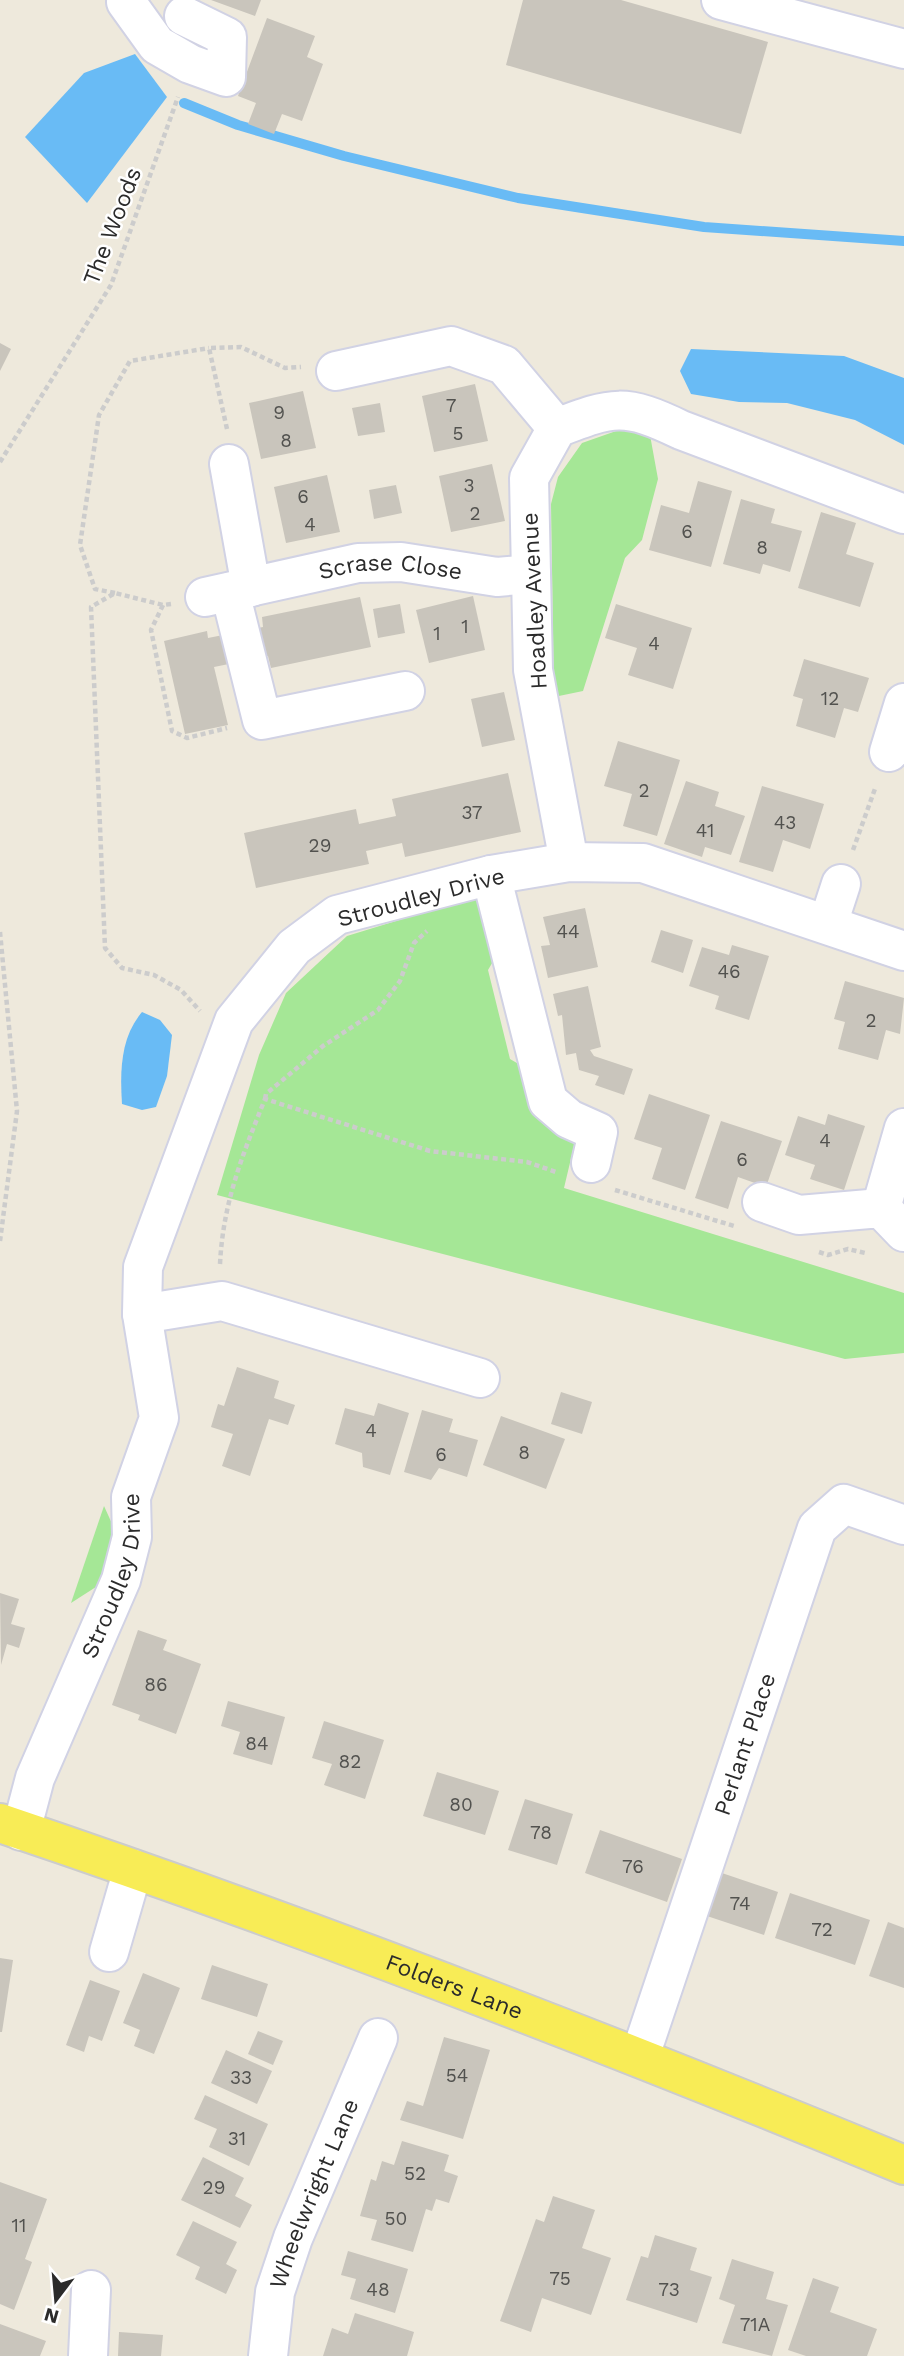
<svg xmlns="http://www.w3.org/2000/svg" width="904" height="2356" viewBox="0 0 904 2356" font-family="'Work Sans',sans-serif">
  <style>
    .green { fill: #a5e796 }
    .water { fill: #69bbf5 }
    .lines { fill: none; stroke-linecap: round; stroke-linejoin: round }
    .stream { stroke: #69bbf5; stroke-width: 10 }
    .building { fill: #c9c5bc }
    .minor-casing { stroke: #d1d2e4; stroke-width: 42 }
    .major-casing { stroke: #ccc; stroke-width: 42 }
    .path { stroke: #ccc; stroke-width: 4.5; stroke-dasharray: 5 3.5; stroke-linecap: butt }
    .minor { stroke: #fff; stroke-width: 38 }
    .major { stroke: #f8ec56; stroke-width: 38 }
    .labels { text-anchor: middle; stroke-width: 5; stroke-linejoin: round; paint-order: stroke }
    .number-label { font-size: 19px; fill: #52524f }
    .street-label { font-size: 23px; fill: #2b2b2b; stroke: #fff }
  </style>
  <rect width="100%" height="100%" fill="#eee9dc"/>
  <g class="green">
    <path d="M619 430 650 435 658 479 642 540 625 558 583 691 554 697 551 504 558 477 582 443Z"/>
    <path d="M481 895 498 953 488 970 510 1059 522 1066 577 1133 564 1188 904 1293V1353L845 1359 217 1195 259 1055 286 993 347 936Z"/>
    <path d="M104 1506 119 1539 99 1585 71 1603Z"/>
  </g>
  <g class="water">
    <path d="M135 54 167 97 87 203 25 137 84 73Z"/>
    <path d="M691 349 844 356 904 378V445L855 420 787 403 739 402 691 394 680 371Z"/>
    <path d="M142 1012 160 1020 172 1035 167 1076 156 1107 142 1110 122 1104C120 1072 120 1038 142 1012Z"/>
  </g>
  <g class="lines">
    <path class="stream" d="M184 103 238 125 344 156 518 198 704 227 904 241"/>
  </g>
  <g class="building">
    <path d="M211 0H261L255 16Z"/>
    <path d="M523 0H621L768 42 741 134 506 65Z"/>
    <path d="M267 18 315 36 307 57 323 64 302 121 282 114 274 134 248 124 256 103 238 96Z"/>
    <path d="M0 343 11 349 0 371Z"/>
    <path d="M475 384 488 441 434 452 422 396Z"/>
    <path d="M303 391 316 448 261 459 249 403Z"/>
    <path d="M380 403 385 432 358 436 352 408Z"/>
    <path d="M492 464 505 521 451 532 439 476Z"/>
    <path d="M327 475 340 532 286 543 274 487Z"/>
    <path d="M698 481 732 491 711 567 649 550 661 505 689 513Z"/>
    <path d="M396 485 402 513 374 519 369 490Z"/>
    <path d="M741 499 775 509 771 523 802 531 790 572 763 564 760 574 723 564Z"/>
    <path d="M821 512 856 523 846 554 874 563 860 607 798 588Z"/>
    <path d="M473 596 485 650 429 663 416 610Z"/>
    <path d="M360 597 371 647 271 668 268 656 214 667 228 725 185 734 164 641 207 631 208 638 263 627 262 617Z"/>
    <path d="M400 604 405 633 378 638 373 609Z"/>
    <path d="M616 604 692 628 673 689 628 675 637 648 605 638Z"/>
    <path d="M804 659 869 678 858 712 844 708 835 738 796 726 803 699 793 696Z"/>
    <path d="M504 692 515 740 482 747 471 699Z"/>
    <path d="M618 741 680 760 657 836 623 826 632 794 604 786Z"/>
    <path d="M508 773 521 832 405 857 402 843 366 851 369 864 256 888 244 833 356 809 359 824 396 816 392 799Z"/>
    <path d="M686 781 719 792 715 806 745 816 731 855 705 847 702 857 664 844Z"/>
    <path d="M762 786 824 804 810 849 783 840 773 872 739 862Z"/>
    <path d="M585 908 598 967 548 978 541 946 550 945 543 917Z"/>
    <path d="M661 930 693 940 683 973 651 962Z"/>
    <path d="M732 945 769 956 749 1020 715 1009 719 996 689 986 702 947 729 955Z"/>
    <path d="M845 981 904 998 900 1034 886 1030 878 1060 838 1049 845 1022 834 1019Z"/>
    <path d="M588 986 601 1047 590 1050 594 1056 633 1069 624 1095 595 1085 599 1076 579 1070 576 1053 566 1055 562 1015 558 1016 553 994Z"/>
    <path d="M649 1094 710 1115 685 1190 652 1179 662 1148 634 1139Z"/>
    <path d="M828 1114 865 1126 844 1190 810 1179 815 1165 785 1155 798 1116 825 1125Z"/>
    <path d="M721 1121 782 1141 766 1187 738 1177 728 1209 695 1198Z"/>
    <path d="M237 1367 279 1381 274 1398 295 1405 288 1425 269 1419 250 1476 222 1466 233 1434 211 1427 218 1404 224 1406Z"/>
    <path d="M561 1392 592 1402 582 1434 551 1424Z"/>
    <path d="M378 1403 409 1413 390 1475 363 1467 362 1453 335 1444 345 1408 374 1416Z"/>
    <path d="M422 1410 453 1419 449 1432 478 1440 467 1477 439 1468 431 1480 404 1472Z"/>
    <path d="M501 1416 565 1439 546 1489 483 1465Z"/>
    <path d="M0 1593 19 1599 11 1624 25 1628 19 1648 7 1644 1 1665Z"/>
    <path d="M138 1630 167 1640 163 1650 201 1664 176 1734 138 1720 140 1715 112 1705Z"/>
    <path d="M228 1701 285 1717 272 1765 233 1754 240 1732 221 1726Z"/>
    <path d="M324 1721 384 1740 365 1799 324 1785 332 1764 312 1758Z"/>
    <path d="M437 1772 499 1791 485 1835 423 1816Z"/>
    <path d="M525 1799 573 1814 557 1865 508 1850Z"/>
    <path d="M600 1830 682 1859 667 1902 585 1873Z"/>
    <path d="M716 1871 778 1892 764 1935 701 1914Z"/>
    <path d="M790 1893 870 1920 855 1965 775 1938Z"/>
    <path d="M888 1922 904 1928V1988L869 1976Z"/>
    <path d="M0 1958 13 1960 2 2032H0Z"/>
    <path d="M212 1965 268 1984 257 2017 201 1999Z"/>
    <path d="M143 1973 180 1988 154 2054 134 2046 140 2030 123 2023Z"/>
    <path d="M90 1980 120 1991 102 2041 89 2036 84 2052 66 2045Z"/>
    <path d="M258 2031 283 2041 273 2065 248 2054Z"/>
    <path d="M444 2037 490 2050 463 2139 400 2120 407 2101 423 2106Z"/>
    <path d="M226 2050 272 2071 257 2104 211 2083Z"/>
    <path d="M205 2095 268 2124 249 2166 209 2147 217 2129 194 2119Z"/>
    <path d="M402 2141 449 2155 444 2171 458 2176 449 2203 436 2199 432 2211 426 2209 413 2252 371 2240 377 2220 360 2216 371 2179 376 2181 382 2161 394 2165Z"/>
    <path d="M203 2157 244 2178 235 2196 252 2205 240 2228 181 2200Z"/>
    <path d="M0 2182 47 2199 25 2259 32 2262 14 2310 0 2304Z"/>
    <path d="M553 2196 595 2210 582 2248 611 2258 591 2315 542 2298 531 2332 500 2321 536 2219 544 2222Z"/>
    <path d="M193 2221 237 2242 226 2264 237 2270 226 2294 195 2279 200 2267 176 2255Z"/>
    <path d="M655 2235 697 2248 690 2270 712 2277 697 2323 626 2300 641 2256 648 2258Z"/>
    <path d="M348 2251 408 2269 395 2313 350 2299 356 2279 341 2275Z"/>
    <path d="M732 2259 774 2272 766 2299 788 2305 772 2356 722 2343 735 2305 719 2299Z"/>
    <path d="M813 2278 839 2287 830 2312 877 2329 867 2356H806L788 2350Z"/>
    <path d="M355 2313 414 2332 407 2356H323L332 2328 348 2334Z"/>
    <path d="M0 2324 46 2341 40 2356H0Z"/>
    <path d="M119 2332 163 2335 161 2356H118Z"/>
  </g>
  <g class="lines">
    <g class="minor-casing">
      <g id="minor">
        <path d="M721 0 904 49"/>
        <path d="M126 2 157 45 190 64 226 77 227 37 184 16"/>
        <path d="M336 371 451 346 504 365 557 428"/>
        <path d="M229 464 251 587"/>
        <path d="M230 592 262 720 405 691"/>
        <path id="s1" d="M205 597 358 563 401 562 497 577 531 574"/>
        <path d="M889 752 904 703"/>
        <path d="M569 862 533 670 529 478 557 428C613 406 625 403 681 430L904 514"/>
        <path d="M491 875 548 1101 569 1119 598 1132 591 1163"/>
        <path d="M828 924 841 884"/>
        <path d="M762 1202 799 1215 881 1208 904 1232"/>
        <path d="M881 1208 904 1128"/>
        <path d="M142 1314 222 1301 480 1378"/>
        <path id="s2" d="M21 1831 35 1778 121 1580 132 1537 131 1497 159 1418 142 1314 143 1267 234 1021 294 947 337 915 491 875 569 862 643 863 904 951"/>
        <path d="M109 1952 133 1869"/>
        <path id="s3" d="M640 2056 817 1528 844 1504 904 1525"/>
        <path d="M88 2356 91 2290"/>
        <path id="s4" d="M268 2356 275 2292 293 2238 378 2038"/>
      </g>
    </g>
    <g class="major-casing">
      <g id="major">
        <path id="s5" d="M0 1823C306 1926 606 2042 904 2165"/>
      </g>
    </g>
    <g class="path">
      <path d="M227 429 209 348 241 347 285 368 301 367"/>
      <path d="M0 462 111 285 178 97"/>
      <path d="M115 593 95 589 80 545 99 415 130 361 209 348"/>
      <path d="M171 604 163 605 115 593 91 607 105 948 122 968 154 975 181 990 200 1011"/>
      <path d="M163 605 151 630 172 731 187 738 227 728"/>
      <path d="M853 850 876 786"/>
      <path d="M0 932 17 1111 0 1241"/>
      <path d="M265 1099 266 1094 323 1046 378 1010 400 981 414 943 427 931"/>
      <path d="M615 1190 734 1226"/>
      <path d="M819 1252 828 1255 848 1249 865 1253"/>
      <path d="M220 1264C223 1203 242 1156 265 1099L430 1151 527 1162 556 1172"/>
    </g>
    <use href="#minor" class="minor"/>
    <use href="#major" class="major"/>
  </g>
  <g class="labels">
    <g class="number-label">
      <text x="451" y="412">7</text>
      <text x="279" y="419">9</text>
      <text x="458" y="440">5</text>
      <text x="286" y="447">8</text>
      <text x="469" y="492">3</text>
      <text x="303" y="503">6</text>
      <text x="475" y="520">2</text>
      <text x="310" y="531">4</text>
      <text x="687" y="538">6</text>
      <text x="762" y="554">8</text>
      <text x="465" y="633">1</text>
      <text x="437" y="640">1</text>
      <text x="654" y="650">4</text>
      <text x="830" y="705">12</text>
      <text x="644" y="797">2</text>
      <text x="472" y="819">37</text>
      <text x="785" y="829">43</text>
      <text x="705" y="837">41</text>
      <text x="320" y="852">29</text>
      <text x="568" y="938">44</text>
      <text x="729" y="978">46</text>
      <text x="871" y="1027">2</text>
      <text x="825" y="1147">4</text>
      <text x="742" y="1166">6</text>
      <text x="371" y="1437">4</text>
      <text x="524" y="1459">8</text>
      <text x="441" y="1461">6</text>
      <text x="156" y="1691">86</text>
      <text x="257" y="1750">84</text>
      <text x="350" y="1768">82</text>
      <text x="461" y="1811">80</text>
      <text x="541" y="1839">78</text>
      <text x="633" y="1873">76</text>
      <text x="740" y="1910">74</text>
      <text x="822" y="1936">72</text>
      <text x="457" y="2082">54</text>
      <text x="241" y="2084">33</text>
      <text x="237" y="2145">31</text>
      <text x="415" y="2180">52</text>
      <text x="214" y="2194">29</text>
      <text x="396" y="2225">50</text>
      <text x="19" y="2232">11</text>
      <text x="560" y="2285">75</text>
      <text x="378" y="2296">48</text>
      <text x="669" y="2296">73</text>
      <text x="755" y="2331">71A</text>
    </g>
    <g class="street-label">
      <text transform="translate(112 226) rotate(-69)" y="8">The Woods</text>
      <text dy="8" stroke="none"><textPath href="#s1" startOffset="189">Scrase Close</textPath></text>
      <text transform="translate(534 601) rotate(-93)" y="8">Hoadley Avenue</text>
      <text transform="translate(421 897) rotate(-15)" y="8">Stroudley Drive</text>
      <text dy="8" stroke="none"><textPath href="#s2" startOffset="273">Stroudley Drive</textPath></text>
      <text dy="8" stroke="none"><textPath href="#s3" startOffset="329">Perlant Place</textPath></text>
      <text dy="8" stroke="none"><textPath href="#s5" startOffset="483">Folders Lane</textPath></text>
      <text dy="8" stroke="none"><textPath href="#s4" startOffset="170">Wheelwright Lane</textPath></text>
    </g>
  </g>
  <g transform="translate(56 2300) rotate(196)" stroke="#ffffff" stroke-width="5" paint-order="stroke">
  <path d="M0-5L12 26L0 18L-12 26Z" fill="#2b2b2b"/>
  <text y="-10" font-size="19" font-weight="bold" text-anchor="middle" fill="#2b2b2b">N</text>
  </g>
</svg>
